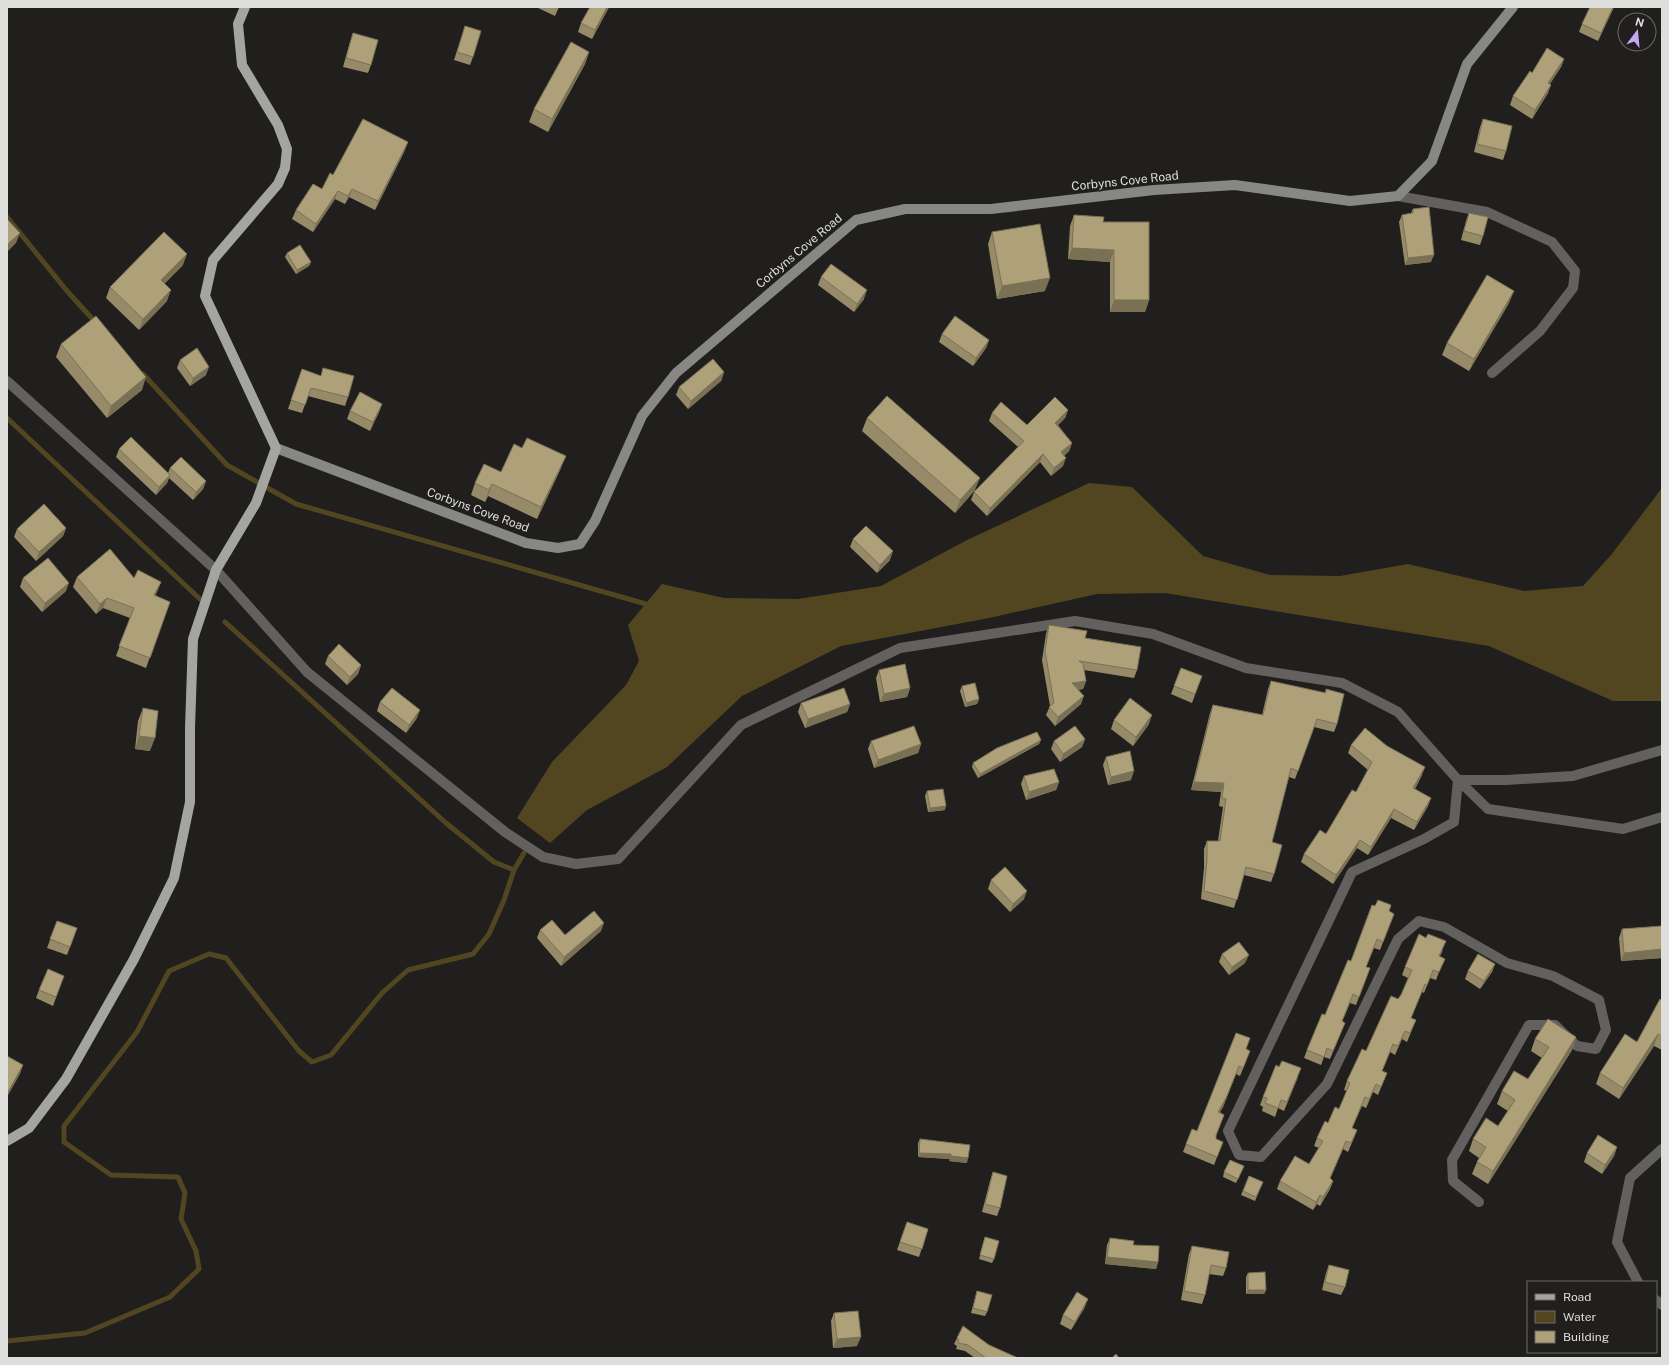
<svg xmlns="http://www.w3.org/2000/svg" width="1669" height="1365" viewBox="0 0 1669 1365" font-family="'Public Sans',sans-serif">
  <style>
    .water { fill: #524621 }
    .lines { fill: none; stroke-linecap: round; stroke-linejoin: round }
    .stream { stroke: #524621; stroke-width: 5 }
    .street { stroke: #626160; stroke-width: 10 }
    .secondary { stroke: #878784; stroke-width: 10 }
    .primary { stroke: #a4a4a1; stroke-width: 10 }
    .wall { fill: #968a69 }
    .shaded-wall { fill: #7a7155 }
    .building { fill: #aea17a; stroke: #7a7155 }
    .labels { text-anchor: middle; stroke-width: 4; stroke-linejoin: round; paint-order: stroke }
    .street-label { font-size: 12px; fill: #dededc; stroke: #201f1d }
  </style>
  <rect width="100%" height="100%" fill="#201f1d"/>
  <path class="water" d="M1089 483 1132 487 1203 556 1270 575 1340 576 1408 564 1524 591 1583 586 1611 555 1662 488V701H1613L1489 646 1165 593 1097 594 989 618 841 646 742 696 667 767 587 810 550 843 517 818 552 762 626 685 639 661 628 625 662 584 724 598 798 599 881 586 967 540Z"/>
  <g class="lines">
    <g class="stream">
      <path d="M7 217 67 291 97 324"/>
      <path d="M143 374 227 465 296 504 646 604"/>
      <path d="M7 418 201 600"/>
      <path d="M225 622 446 823 494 862 514 870 524 853"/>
      <path d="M7 1341 85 1333 170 1297 199 1269 196 1251 181 1219 185 1193 178 1177 111 1175 64 1142V1126L137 1032 169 971 209 954 226 958 299 1051 312 1062 331 1055 382 993 408 970 473 954 489 934 504 900 514 870"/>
    </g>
    <g class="street">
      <path d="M1398 196 1487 212 1552 242 1575 271 1573 288 1540 331 1492 373"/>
      <path d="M7 381 216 570 307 672 505 832 543 857 576 864 618 859 741 725 900 648 1075 621 1153 634 1246 668 1342 683 1398 712 1458 780H1506L1573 776 1662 750"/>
      <path d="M1479 1202 1453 1181 1452 1160 1529 1025H1555L1577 1046 1596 1049 1606 1030 1599 1000 1553 976 1507 963 1444 927 1419 921 1398 939 1327 1084 1261 1157 1239 1155 1228 1131 1352 872 1424 839 1454 822 1458 780 1488 809 1623 829 1662 817"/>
      <path d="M1638 1282 1617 1242 1630 1178 1662 1149"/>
      <path d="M1656 1300 1662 1305"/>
    </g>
    <path class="secondary" d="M276 448 526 543 558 548 580 544 595 521 642 416 676 373 856 220 905 209H991L1154 190 1235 185 1350 201 1398 196 1432 161 1467 64 1513 7"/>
    <path class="primary" d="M7 1141 29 1128 66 1079 134 959 174 878 190 802V728L193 639 216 570 256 503 276 448 205 296 213 260 278 184 285 168 287 149 278 125 242 65 238 24 245 7"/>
  </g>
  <g class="wall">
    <path d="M536 7H559L555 16Z"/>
    <path d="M609 7 592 39 578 32 581 23Z"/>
    <path d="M1614 7 1598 41 1579 32 1582 24Z"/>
    <path d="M465 26 473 57 470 65 454 60Z"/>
    <path d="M353 33 371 65 368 73 343 67 350 42Z"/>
    <path d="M589 52 585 64 548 132 529 122 534 109Z"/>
    <path d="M1564 59 1561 67 1550 84 1548 93 1532 119 1510 105 1513 96 1532 73Z"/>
    <path d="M1483 119 1506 151 1503 160 1474 152 1480 127Z"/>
    <path d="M405 150 375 210 349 197 345 204 335 199 313 232 292 219 296 210 322 189 333 175Z"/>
    <path d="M1413 209 1431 262 1405 265 1399 222 1402 215 1411 213Z"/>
    <path d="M1469 213 1483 236 1480 245 1461 240 1466 221Z"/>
    <path d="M1074 215 1103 222 1149 300 1145 312H1110V262L1068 259 1070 226Z"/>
    <path d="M992 232 1045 291 997 299 988 244Z"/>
    <path d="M287 253 311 262 309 266 296 274 285 257Z"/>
    <path d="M183 265 165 283 167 301 139 330 106 298 110 287Z"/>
    <path d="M821 277 864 299 854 312 818 285Z"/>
    <path d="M1509 303 1469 371 1442 355 1447 343Z"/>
    <path d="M942 334 989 340 986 348 973 366 939 342Z"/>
    <path d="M61 344 142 390 107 418 56 357Z"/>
    <path d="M180 360 206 375 190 386 177 368Z"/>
    <path d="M323 368 348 397 345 406 308 396 302 413 288 409 302 369 321 376Z"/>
    <path d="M724 372 721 381 688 409 676 395 679 387Z"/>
    <path d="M382 404 379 412 370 431 347 419 350 411Z"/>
    <path d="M1068 410 1065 418 1058 425 1072 443 1069 451 1064 456 1063 466 1051 476 1040 462 987 516 971 500 974 492 1018 447 989 421 992 413 1027 425Z"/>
    <path d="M867 418 975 490 955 513 862 431Z"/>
    <path d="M119 449 168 473 170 468 206 481 203 489 193 500 169 478 167 483 156 495 116 457Z"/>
    <path d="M561 468 537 519 488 496 485 502 471 495 475 483 501 472Z"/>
    <path d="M66 528 63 536 36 561 14 537 17 529Z"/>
    <path d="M853 539 890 560 877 573 850 547Z"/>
    <path d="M77 577 134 578 161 582 155 596 170 602 146 668 116 656 130 618 103 608 96 614 73 587Z"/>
    <path d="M23 578 66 591 42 612 20 587Z"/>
    <path d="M1049 625 1085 638 1137 670 1134 678 1084 670 1086 681 1083 689 1078 690 1081 704 1055 726 1046 715 1050 706 1042 660 1046 634Z"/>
    <path d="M328 656 361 665 358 674 347 685 325 664Z"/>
    <path d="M1181 668 1202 676 1192 703 1171 694Z"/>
    <path d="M879 670 910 688 907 697 880 702 876 678Z"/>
    <path d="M1271 681 1325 693 1326 689 1337 724 1334 732 1314 727 1295 779 1289 777 1272 842 1274 874 1271 882 1244 875 1234 908 1201 899 1204 868V849L1207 841H1218L1223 807 1219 806 1221 792 1191 790 1210 713 1213 705 1262 715 1268 689Z"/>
    <path d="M962 686 979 699 977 704 965 707 960 691Z"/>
    <path d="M380 702 417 718 406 733 377 711Z"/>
    <path d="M801 703 850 704 847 712 805 728 798 712Z"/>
    <path d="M143 708 150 751 135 749 138 721Z"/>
    <path d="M1114 720 1149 724 1133 746 1111 729Z"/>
    <path d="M1085 739 1082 747 1060 762 1051 749 1054 741Z"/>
    <path d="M1041 740 1039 744 978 778 972 767 973 763Z"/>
    <path d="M871 741 921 744 918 753 874 768 868 749Z"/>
    <path d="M1351 745 1422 775 1415 789 1431 798 1428 806 1414 830 1391 818 1368 855 1357 848 1333 884 1301 862 1304 854 1326 834 1356 792 1368 770 1348 753Z"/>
    <path d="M1106 757 1131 780 1108 785 1103 765Z"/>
    <path d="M1024 776 1059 782 1056 790 1026 800 1021 784Z"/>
    <path d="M927 791 945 810 928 812 925 796Z"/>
    <path d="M991 880 1024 899 1010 912 988 889Z"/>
    <path d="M1389 911 1394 914 1380 950 1374 948 1366 967 1370 968 1356 1005 1350 1003 1342 1022 1345 1023 1330 1059 1324 1057 1321 1065 1304 1058 1307 1050 1325 1015 1351 961Z"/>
    <path d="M57 921 77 928 67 955 47 948Z"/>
    <path d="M1662 926V958L1621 961 1619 938 1622 929Z"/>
    <path d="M540 930 565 935 601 931 561 966 537 938Z"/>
    <path d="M1443 950 1440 956 1441 967 1436 980 1430 978 1424 993 1422 992 1411 1018 1416 1020 1407 1042 1402 1039 1395 1055 1390 1052 1382 1071 1387 1073 1378 1095 1373 1092 1366 1108 1362 1106 1352 1128 1357 1130 1354 1138 1348 1152 1343 1149 1330 1179 1333 1181 1330 1189 1320 1206 1317 1204 1313 1210 1277 1189 1280 1181 1309 1164 1319 1148 1314 1146 1317 1138 1339 1109 1347 1091 1344 1090 1347 1081 1398 999 1401 995 1408 978 1402 975 1405 967Z"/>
    <path d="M1222 954 1245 963 1229 975 1219 962Z"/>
    <path d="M1495 964 1492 972 1480 989 1465 979 1468 971Z"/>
    <path d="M61 984 53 1006 36 998 39 990Z"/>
    <path d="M1662 1001V1050L1654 1046 1619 1099 1596 1084 1600 1073 1637 1042Z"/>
    <path d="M1576 1037 1572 1050 1488 1184 1472 1174 1477 1162 1479 1158 1469 1151 1473 1139 1498 1126 1508 1111 1497 1104 1502 1091 1528 1079 1542 1058 1531 1051 1535 1039Z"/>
    <path d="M1246 1049 1247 1059 1240 1076 1236 1074 1223 1107 1220 1112 1224 1115 1216 1136V1139L1223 1142 1214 1165 1183 1152 1186 1144 1197 1131Z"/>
    <path d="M1298 1077 1284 1111 1278 1108 1275 1117 1262 1111 1263 1107 1260 1105 1263 1097Z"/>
    <path d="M920 1139 967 1163 949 1161 950 1159 918 1157V1143Z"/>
    <path d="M1617 1147 1614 1156 1602 1174 1584 1162 1587 1153Z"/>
    <path d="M1244 1166 1236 1183 1223 1177 1224 1172Z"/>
    <path d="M993 1172 1000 1208 997 1216 982 1212 990 1181Z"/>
    <path d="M1249 1176 1263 1182 1255 1201 1241 1195Z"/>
    <path d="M907 1222 928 1229 919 1257 897 1250Z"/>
    <path d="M985 1237 994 1259 992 1263 979 1259Z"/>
    <path d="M1110 1238 1133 1245 1158 1262 1156 1269 1105 1264 1107 1245Z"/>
    <path d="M1192 1246 1226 1268 1223 1276 1209 1274 1205 1295 1202 1304 1181 1300 1189 1254Z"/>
    <path d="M1329 1265 1345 1287 1341 1295 1322 1290 1326 1273Z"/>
    <path d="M1248 1273 1266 1290 1264 1294H1246V1277Z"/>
    <path d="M977 1291 987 1312 985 1316 971 1313Z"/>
    <path d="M1085 1307 1071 1330 1060 1324 1063 1315Z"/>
    <path d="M834 1313 857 1346 833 1348 831 1321Z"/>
    <path d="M957 1338 989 1345 1018 1358H975L965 1351 956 1349 957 1346 954 1344Z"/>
  </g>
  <g class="shaded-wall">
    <path d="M607 7H609L592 39 595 30Z"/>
    <path d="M1613 7H1614L1598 41 1601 33Z"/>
    <path d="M589 52 585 64 548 132 552 119Z"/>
    <path d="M1564 59 1561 67 1545 91 1548 83Z"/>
    <path d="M1551 85 1548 93 1532 119 1535 110Z"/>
    <path d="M408 142 405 150 375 210 378 201Z"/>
    <path d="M352 189 349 197 345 204 348 196Z"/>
    <path d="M338 191 335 199 313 232 316 224Z"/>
    <path d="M20 233 16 243 7 252V245Z"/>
    <path d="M1072 248 1114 250 1110 262 1068 259Z"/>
    <path d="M187 254 183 265 157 291 161 280Z"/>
    <path d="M1434 255 1431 262 1405 265 1408 258Z"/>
    <path d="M311 262 309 266 296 274 297 270Z"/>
    <path d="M1050 278 1045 291 997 299 1002 286Z"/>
    <path d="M171 290 167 301 139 330 143 319Z"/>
    <path d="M867 290 864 299 854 312 857 304Z"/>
    <path d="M1514 291 1509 303 1469 371 1474 359Z"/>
    <path d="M1114 300H1149L1145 312H1110Z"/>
    <path d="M989 340 986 348 973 366 976 358Z"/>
    <path d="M209 367 206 375 190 386 193 378Z"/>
    <path d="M724 372 721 381 688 409 691 401Z"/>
    <path d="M146 377 142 390 107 418 111 406Z"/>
    <path d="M382 404 379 412 370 431 373 422Z"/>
    <path d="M1068 410 1065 418 1052 431 1055 423Z"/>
    <path d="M1072 443 1069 451 1058 460 1061 452Z"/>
    <path d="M1043 454 1040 462 987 516 990 508Z"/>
    <path d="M566 456 561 468 537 519 541 507Z"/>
    <path d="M1066 458 1063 466 1051 476 1054 468Z"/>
    <path d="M170 475 167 483 156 495 159 487Z"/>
    <path d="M980 478 975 490 955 513 960 500Z"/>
    <path d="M206 481 203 489 193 500 196 492Z"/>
    <path d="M492 484 488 496 485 502 489 490Z"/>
    <path d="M66 528 63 536 36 561 39 552Z"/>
    <path d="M893 551 890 560 877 573 880 565Z"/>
    <path d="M161 582 157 592 150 605 154 595Z"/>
    <path d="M69 583 66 591 42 612 45 603Z"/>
    <path d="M107 598 103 608 96 614 100 604Z"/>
    <path d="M361 665 358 674 347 685 350 677Z"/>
    <path d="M1086 681 1083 689 1069 691 1072 683Z"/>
    <path d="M910 688 907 697 880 702 884 694Z"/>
    <path d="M1084 696 1081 704 1055 726 1058 717Z"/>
    <path d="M979 699 977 704 965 707 966 703Z"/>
    <path d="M850 704 847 712 805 728 808 719Z"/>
    <path d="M420 710 417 718 406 733 409 725Z"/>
    <path d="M1152 715 1149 724 1133 746 1136 737Z"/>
    <path d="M139 736 155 738 150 751 135 749Z"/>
    <path d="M1085 739 1082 747 1060 762 1063 754Z"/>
    <path d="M1041 740 1039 744 978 778 980 774Z"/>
    <path d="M921 744 918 753 874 768 878 760Z"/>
    <path d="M1425 767 1422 775 1411 796 1413 788Z"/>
    <path d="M1134 771 1131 780 1108 785 1111 777Z"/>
    <path d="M1059 782 1056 790 1026 800 1029 792Z"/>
    <path d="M1194 782 1224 783 1221 792 1191 790Z"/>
    <path d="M1431 798 1428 806 1414 830 1417 822Z"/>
    <path d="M946 806 945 810 928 812 930 808Z"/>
    <path d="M1394 809 1391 818 1368 855 1371 847Z"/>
    <path d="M1360 840 1357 848 1333 884 1336 875Z"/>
    <path d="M1027 891 1024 899 1010 912 1013 904Z"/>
    <path d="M604 923 601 931 561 966 564 957Z"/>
    <path d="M1662 949V958L1621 961 1624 953Z"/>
    <path d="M1249 955 1245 963 1229 975 1232 967Z"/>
    <path d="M1495 964 1492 972 1480 989 1484 981Z"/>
    <path d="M1405 1031 1402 1039 1395 1055 1398 1046Z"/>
    <path d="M1658 1034 1654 1046 1619 1099 1623 1088Z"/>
    <path d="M1576 1037 1572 1050 1488 1184 1493 1171Z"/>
    <path d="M23 1065 20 1074 7 1097 8 1092Z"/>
    <path d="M1236 1074 1223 1107 1215 1120 1218 1112Z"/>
    <path d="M1376 1084 1373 1092 1366 1108 1369 1099Z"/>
    <path d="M1617 1147 1614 1156 1602 1174 1605 1165Z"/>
    <path d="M919 1153 951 1154 950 1159 918 1157Z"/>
    <path d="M951 1156 968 1158 967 1163 949 1161Z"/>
    <path d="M1333 1181 1330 1189 1320 1206 1323 1197Z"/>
    <path d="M1320 1195 1317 1204 1313 1210 1316 1202Z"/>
    <path d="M1107 1257 1158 1262 1156 1269 1105 1264Z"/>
    <path d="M1248 1290H1266L1264 1294H1246Z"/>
    <path d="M1088 1299 1085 1307 1071 1330 1075 1322Z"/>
    <path d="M861 1337 857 1346 833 1348 837 1339Z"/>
  </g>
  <g class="building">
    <path d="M590 7H607L595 30 581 23Z"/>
    <path d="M1590 7H1613L1601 33 1582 24Z"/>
    <path d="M465 26 481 31 473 57 457 52Z"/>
    <path d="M353 33 378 40 371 65 346 58Z"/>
    <path d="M571 42 589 52 552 119 534 109Z"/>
    <path d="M1547 48 1564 59 1548 83 1551 85 1535 110 1513 96 1530 71 1532 73Z"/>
    <path d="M363 119 408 142 378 201 352 189 348 196 338 191 316 224 296 210 313 184 322 189 330 173 333 175Z"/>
    <path d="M1483 119 1512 126 1506 151 1477 144Z"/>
    <path d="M1429 207 1434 255 1408 258 1402 215 1413 213V209Z"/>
    <path d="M1469 213 1488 217 1483 236 1464 231Z"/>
    <path d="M1074 215 1104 217 1103 222H1149V300H1114V250L1072 248Z"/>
    <path d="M7 219 20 233 7 245Z"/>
    <path d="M1040 224 1050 278 1002 286 992 232Z"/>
    <path d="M164 232 187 254 161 280 171 290 143 319 110 287Z"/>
    <path d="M300 245 311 262 297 270 287 253Z"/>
    <path d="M831 264 867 290 857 304 821 277Z"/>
    <path d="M1487 275 1514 291 1474 359 1447 343Z"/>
    <path d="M96 316 146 377 111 406 61 344Z"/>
    <path d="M955 316 989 340 976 358 942 334Z"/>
    <path d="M197 348 209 367 193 378 180 360Z"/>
    <path d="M713 359 724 372 691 401 679 387Z"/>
    <path d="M323 368 354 376 348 397 311 388 305 405 291 400 302 369 321 376Z"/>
    <path d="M360 392 382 404 373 422 350 411Z"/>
    <path d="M887 396 980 478 960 500 867 418Z"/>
    <path d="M1055 397 1068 410 1055 423 1072 443 1061 452 1066 458 1054 468 1043 454 990 508 974 492 1024 441 992 413 1001 402 1027 425Z"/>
    <path d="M131 437 170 475 159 487 119 449Z"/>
    <path d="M527 438 566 456 541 507 492 484 489 490 475 483 484 464 501 472 514 444 522 448Z"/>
    <path d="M181 457 206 481 196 492 170 468Z"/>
    <path d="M44 504 66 528 39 552 17 529Z"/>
    <path d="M866 526 893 551 880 565 853 539Z"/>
    <path d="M110 549 134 578 138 570 161 582 154 595 170 602 150 658 119 646 134 608 107 598 100 604 77 577Z"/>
    <path d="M48 558 69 583 45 603 23 578Z"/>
    <path d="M1049 625 1087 631 1085 638 1141 647 1137 670 1079 661 1083 664 1086 681 1072 683 1084 696 1058 717 1049 707 1054 703 1045 651Z"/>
    <path d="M339 644 361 665 350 677 328 656Z"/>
    <path d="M905 664 910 688 884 694 879 670Z"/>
    <path d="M1181 668 1202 676 1195 694 1174 686Z"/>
    <path d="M1271 681 1326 693V689L1344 694 1337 724 1317 719 1298 771 1291 768 1272 842 1282 845 1274 874 1246 867 1237 900 1204 891 1207 860V841H1220L1226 799 1222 798 1224 783 1194 782 1213 705 1263 715Z"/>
    <path d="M975 683 979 699 966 703 962 686Z"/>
    <path d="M392 688 420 710 409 725 380 702Z"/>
    <path d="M844 688 850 704 808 719 801 703Z"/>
    <path d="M1130 698 1152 715 1136 737 1114 720Z"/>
    <path d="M143 708 158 711 155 738 139 736Z"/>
    <path d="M914 726 921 744 878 760 871 741Z"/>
    <path d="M1075 726 1085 739 1063 754 1054 741Z"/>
    <path d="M1365 728 1387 746 1425 767 1413 788 1431 798 1417 822 1394 809 1371 847 1360 840 1336 875 1304 854 1320 830 1326 834 1352 790 1356 792 1372 762 1351 745Z"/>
    <path d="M1037 732 1041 740 980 774 973 763 997 748Z"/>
    <path d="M1130 751 1134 771 1111 777 1106 757Z"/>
    <path d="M1054 769 1059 782 1029 792 1024 776Z"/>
    <path d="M943 789 946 806 930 808 927 791Z"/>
    <path d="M1005 867 1027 891 1013 904 991 880Z"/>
    <path d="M1378 900 1391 905 1389 911 1394 914 1383 942 1377 939 1366 967 1370 968 1359 997 1353 994 1342 1021 1345 1023 1333 1051 1327 1048 1324 1057 1307 1050 1322 1014 1325 1015 1348 960 1351 961 1372 905 1375 906Z"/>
    <path d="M594 911 604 923 564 957 540 930 552 920 565 935Z"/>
    <path d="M57 921 77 928 70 947 50 939Z"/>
    <path d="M1662 926V949L1624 953 1622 929Z"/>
    <path d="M1419 934 1426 938 1428 934 1446 941 1439 956 1445 959 1439 972 1433 970 1427 985 1425 984 1411 1018 1416 1020 1410 1033 1405 1031 1398 1046 1393 1044 1382 1071 1387 1073 1381 1087 1376 1084 1369 1099 1365 1097 1352 1128 1357 1130 1351 1143 1346 1141 1330 1178 1333 1181 1323 1197 1320 1195 1316 1202 1280 1181 1295 1156 1309 1164 1323 1141 1317 1138 1325 1121 1328 1123 1335 1107 1339 1109 1350 1083 1347 1081 1362 1049 1366 1051 1391 996 1398 999 1401 995 1412 970 1405 967Z"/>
    <path d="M1239 942 1249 955 1232 967 1222 954Z"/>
    <path d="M1478 954 1495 964 1484 981 1468 971Z"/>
    <path d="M48 969 64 976 56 997 39 990Z"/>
    <path d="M1660 999 1662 1001V1037L1658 1034 1623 1088 1600 1073 1625 1034 1637 1042Z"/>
    <path d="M1548 1019 1576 1037 1493 1171 1477 1162 1486 1147 1473 1139 1486 1118 1498 1126 1515 1100 1502 1091 1514 1071 1528 1079 1549 1047 1535 1039Z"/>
    <path d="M1236 1033 1250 1038 1246 1049 1250 1051 1243 1068 1239 1066 1226 1098 1218 1112 1224 1115 1216 1135V1139L1223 1142 1217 1157 1186 1144 1192 1129 1197 1131Z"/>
    <path d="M7 1056 23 1065 8 1092 7 1091Z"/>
    <path d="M1282 1061 1301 1068 1287 1102 1281 1100 1278 1108 1265 1103 1267 1098 1263 1097 1276 1065 1279 1067Z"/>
    <path d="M1598 1135 1617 1147 1605 1165 1587 1153Z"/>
    <path d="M920 1139 970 1145 968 1158 951 1156V1154L919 1153Z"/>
    <path d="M1230 1160 1244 1166 1238 1179 1224 1172Z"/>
    <path d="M993 1172 1007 1176 1000 1208 985 1204Z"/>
    <path d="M1249 1176 1263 1182 1256 1197 1243 1191Z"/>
    <path d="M907 1222 928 1229 922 1249 900 1242Z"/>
    <path d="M985 1237 999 1241 994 1259 980 1255Z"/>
    <path d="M1110 1238 1134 1241 1133 1245 1159 1246 1158 1262 1107 1257Z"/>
    <path d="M1192 1246 1229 1252 1226 1268 1211 1265 1205 1295 1184 1291Z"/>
    <path d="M1329 1265 1349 1270 1345 1287 1325 1282Z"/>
    <path d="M1265 1272 1266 1290H1248V1273Z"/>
    <path d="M977 1291 992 1295 987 1312 973 1308Z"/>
    <path d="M1077 1292 1088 1299 1075 1322 1063 1315Z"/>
    <path d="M858 1311 861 1337 837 1339 834 1313Z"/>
    <path d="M963 1326 989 1345 1018 1358H986L968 1345 958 1343 959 1340 957 1338Z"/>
    <path d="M1116 1354 1119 1358H1112Z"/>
  </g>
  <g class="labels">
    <g class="street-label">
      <text transform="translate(1125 181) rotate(-6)" y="4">Corbyns Cove Road</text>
      <text transform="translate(799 251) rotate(-40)" y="4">Corbyns Cove Road</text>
      <text transform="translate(478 510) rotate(20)" y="4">Corbyns Cove Road</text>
    </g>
  </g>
  <rect width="1669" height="1365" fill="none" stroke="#dededc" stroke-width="16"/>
  <rect x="1527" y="1281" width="130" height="72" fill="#201f1d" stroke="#6c6b69"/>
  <rect x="1535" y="1294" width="20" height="6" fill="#a4a4a1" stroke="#6c6b69"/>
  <text x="1563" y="1301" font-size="12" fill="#dededc">Road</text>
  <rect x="1535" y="1311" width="20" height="12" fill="#524621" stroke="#6c6b69"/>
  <text x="1563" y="1321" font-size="12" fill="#dededc">Water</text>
  <rect x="1535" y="1331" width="20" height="12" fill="#aea17a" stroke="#6c6b69"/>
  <text x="1563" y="1341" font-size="12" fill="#dededc">Building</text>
  <g transform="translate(1637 32) rotate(16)"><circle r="19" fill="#201f1d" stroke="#6c6b69"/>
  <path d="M0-3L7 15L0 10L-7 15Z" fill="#c5a6f0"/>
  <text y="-6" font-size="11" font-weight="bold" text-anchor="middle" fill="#dededc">N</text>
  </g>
</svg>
